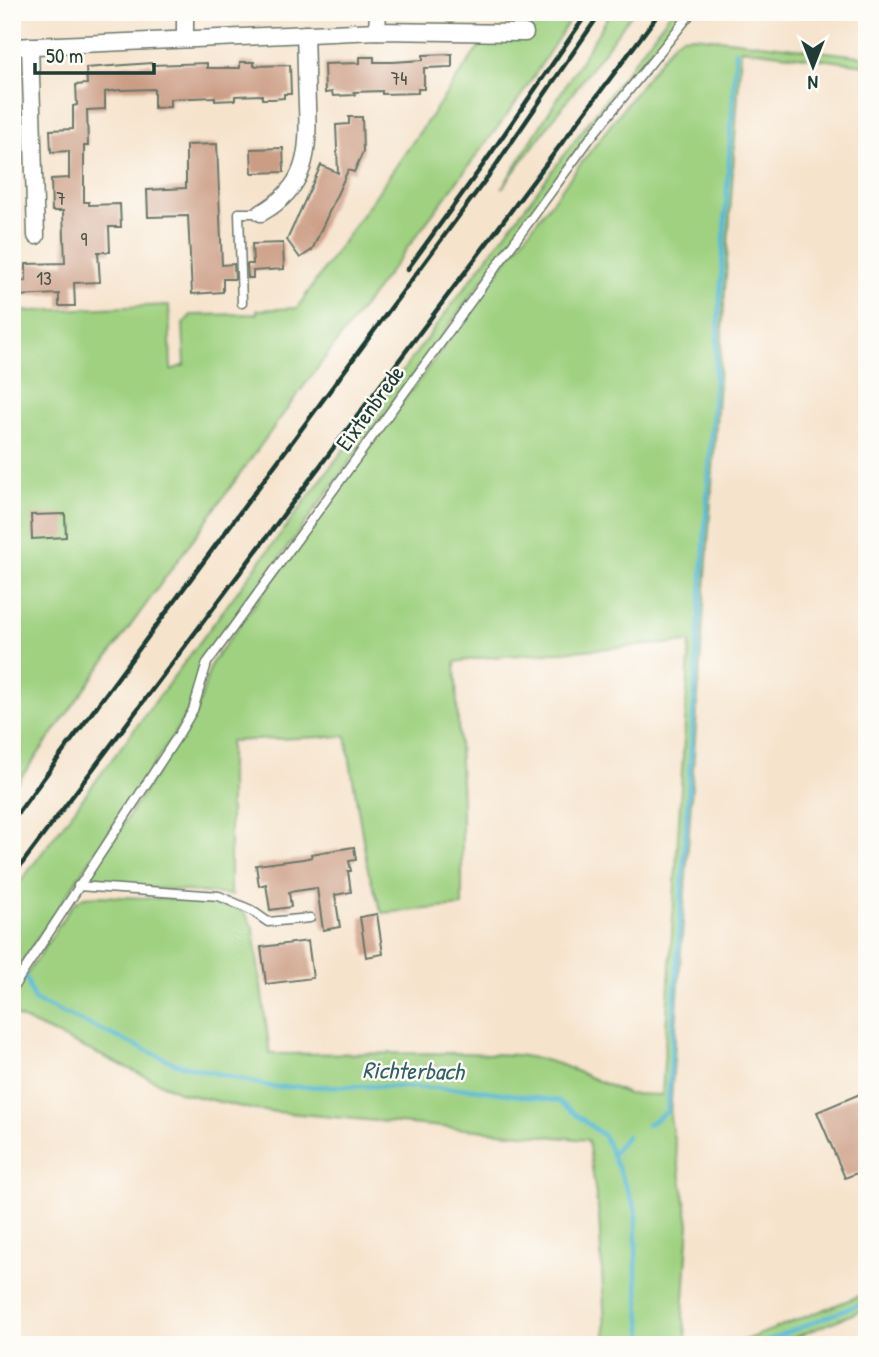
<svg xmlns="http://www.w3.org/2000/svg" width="879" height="1357" viewBox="0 0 879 1357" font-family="'Patrick Hand',sans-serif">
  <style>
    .green { fill: #9fd180; stroke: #5f875a; stroke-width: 2 }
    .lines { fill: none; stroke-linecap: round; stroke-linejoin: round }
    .stream { stroke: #59b9d7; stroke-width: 4.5 }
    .building { fill: #cc9d85 }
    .lane-casing { stroke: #6a7769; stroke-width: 11 }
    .street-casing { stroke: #6a7769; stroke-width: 19 }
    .lane { stroke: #fff; stroke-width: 8 }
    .street { stroke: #fff; stroke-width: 16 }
    .rail { stroke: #1f3d34; stroke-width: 4.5 }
    .labels { text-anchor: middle; stroke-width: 5; stroke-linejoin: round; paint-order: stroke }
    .number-label { font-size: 19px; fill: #4a5548 }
    .street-label { font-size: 23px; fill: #1f3d34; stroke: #fdfcf7 }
    .water-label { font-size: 24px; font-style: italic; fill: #306265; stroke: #fdfcf7 }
  </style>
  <rect width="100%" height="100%" fill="#fdfcf7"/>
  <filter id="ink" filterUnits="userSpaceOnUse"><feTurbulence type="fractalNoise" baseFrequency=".0143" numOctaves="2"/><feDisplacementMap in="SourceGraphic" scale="14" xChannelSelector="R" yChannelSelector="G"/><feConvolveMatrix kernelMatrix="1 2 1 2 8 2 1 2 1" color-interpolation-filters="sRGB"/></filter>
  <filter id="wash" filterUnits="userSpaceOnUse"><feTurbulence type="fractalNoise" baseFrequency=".00686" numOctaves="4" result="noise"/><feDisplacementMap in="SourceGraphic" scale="28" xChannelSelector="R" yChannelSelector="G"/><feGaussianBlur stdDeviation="1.57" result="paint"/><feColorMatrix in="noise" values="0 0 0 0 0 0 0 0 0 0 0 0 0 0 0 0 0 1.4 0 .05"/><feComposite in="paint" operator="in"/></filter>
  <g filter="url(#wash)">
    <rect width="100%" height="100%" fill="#f6e3cc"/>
    <g class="green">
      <path d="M532 12H575L521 96 292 402 12 790V312L169 305 171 370 185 365 183 324 191 315 257 314V310L297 308 479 47V33H521Z"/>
      <path d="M611 12H633L502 188Z"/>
      <path d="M671 12H686L588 135 204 662 190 707 176 732 12 977V893Z"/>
      <path d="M695 36 867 57V65L741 49 670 1117 689 1223 683 1315 688 1345H606L599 1216 588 1140 255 1110 181 1093 12 1014V997L73 904 84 897 98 896 220 901 243 911 253 927 270 1054 464 1053 517 1055 541 1059 562 1065 628 1094 662 1095 690 642 480 658 455 662 462 803V906L382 913 368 870 346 736 230 741V891L232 895 97 883 92 878 95 867 197 711 211 664 501 268 674 42 682 37Z"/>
      <path d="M867 1293V1308L777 1345H732Z"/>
    </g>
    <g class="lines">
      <g class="stream">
        <path d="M26 977 34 1000 177 1064 273 1087 369 1086 472 1089 558 1101 604 1136 636 1210V1274L644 1345"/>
        <path d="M647 1125 667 1112 669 1089 736 51"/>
        <path d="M612 1154 627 1136"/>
        <path d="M756 1345 867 1301"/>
      </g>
    </g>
    <g id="blocks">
      <g class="building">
        <path d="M452 54V67L424 68V89H418V93L382 94V91L354 92 355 95 333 96 332 92 325 93 324 64 360 63V57H374V62H393L423 60V55Z"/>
        <path d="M240 62H254V66L290 65 291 94H284V98L272 99H262V95L235 96V100L215 101V97L170 99V107L154 108V89L120 90 105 92V109L87 110 88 146H84V202H89V205L120 204 121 227H109L110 252H98L100 282 74 283 75 306H59V294L16 296V282L26 281V264L65 263 63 211H52L51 179 69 178V151L51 152 50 130 73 129V106L77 105 76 85 87 84 86 68 151 63 152 65 207 63V68H240Z"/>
        <path d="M349 117H362L363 152 354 172 348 170 312 250 300 258 287 240 321 165 338 173 336 125 349 124Z"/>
        <path d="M217 144 222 265 234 264 235 279H223V292L192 294 188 216 148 217 147 190 186 188V145Z"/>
        <path d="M283 148 284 172 252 173 251 149Z"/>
        <path d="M283 243 284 269 253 271V278H248L247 264H253L252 244Z"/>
        <path d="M65 514 66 537 32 539 31 515Z"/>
        <path d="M354 847 356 860 349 861 351 871H348L351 892 335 895 340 927 323 930 317 888 289 892 291 907 270 910 266 884 259 886 256 865 303 859 312 857 311 854Z"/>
        <path d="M377 914 383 954 366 957 360 917Z"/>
        <path d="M308 941 313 978 266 984 261 947Z"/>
        <path d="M867 1091V1169L845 1178 817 1112Z"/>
      </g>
    </g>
  </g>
  <g filter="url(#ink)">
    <use href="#blocks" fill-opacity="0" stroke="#6a7769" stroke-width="2"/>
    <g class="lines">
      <g class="lane-casing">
        <g id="lane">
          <path d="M242 303 239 213H261"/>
          <path d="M78 886 219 896 251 910 268 922 310 918"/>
          <path d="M12 989 179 734 193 710 207 663 591 137 692 12"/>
        </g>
      </g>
      <g class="street-casing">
        <g id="street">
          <path d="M377 31 378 12"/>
          <path d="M185 39V12"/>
          <path d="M30 46 36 236"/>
          <path d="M12 47 377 31 525 33"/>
          <path d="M261 213C307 187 309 154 307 105 306 81 306 57 305 34"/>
        </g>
      </g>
      <use href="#lane" class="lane"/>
      <use href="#street" class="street"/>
      <g class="rail">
        <path d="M407 270 483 165 588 12"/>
        <path d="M12 821 492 171 601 12"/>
        <path d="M12 877 660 12"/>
      </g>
    </g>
  </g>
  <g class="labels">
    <g class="number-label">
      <text x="399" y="85">74</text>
      <text x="61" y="205">7</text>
      <text x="84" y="246">9</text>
      <text x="44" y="285">13</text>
    </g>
    <g class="street-label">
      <text transform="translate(370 408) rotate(-54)" y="8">Eixtenbrede</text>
    </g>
    <g class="water-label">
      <text transform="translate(413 1071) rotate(1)" y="8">Richterbach</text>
    </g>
  </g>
  <rect width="879" height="1357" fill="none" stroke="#fdfcf7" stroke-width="42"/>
  <g transform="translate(813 66) rotate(180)" stroke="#fdfcf7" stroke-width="5" paint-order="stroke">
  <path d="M0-5L12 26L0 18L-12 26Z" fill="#1f3d34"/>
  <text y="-10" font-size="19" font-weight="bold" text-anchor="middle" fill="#1f3d34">N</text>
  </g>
  <path d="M35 63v10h119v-10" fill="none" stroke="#1f3d34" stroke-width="3.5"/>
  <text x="46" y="63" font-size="21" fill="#1f3d34" stroke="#fdfcf7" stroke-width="5" paint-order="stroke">50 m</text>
</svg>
